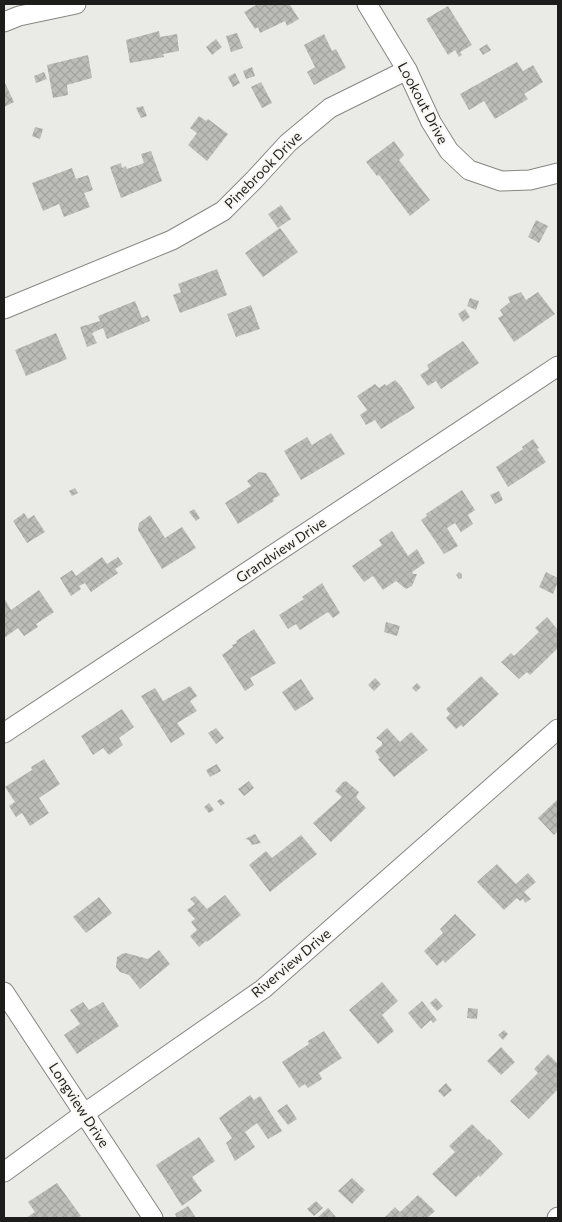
<svg xmlns="http://www.w3.org/2000/svg" width="562" height="1222" viewBox="0 0 562 1222" font-family="Commissioner,sans-serif">
  <style>
    .building { fill: url(#building-cross-hatch) }
    .lines { fill: none; stroke-linecap: round; stroke-linejoin: round }
    .minor-casing { stroke: #878682; stroke-width: 21 }
    .minor { stroke: #fff; stroke-width: 19 }
    .labels { text-anchor: middle; stroke-width: 4; stroke-linejoin: round; paint-order: stroke }
    .street-label { font-size: 14px; fill: #1d1d1b; stroke: #f8f7f3 }
  </style>
  <defs>
    <pattern id="building-cross-hatch" width="8" height="8" patternUnits="userSpaceOnUse" patternTransform="scale(1.25)"><rect width="8" height="8" fill="#bdbdb8"/><path d="M0 0l8 8M0 8l8-8" fill="none" stroke="#a2a29e"/></pattern>
  </defs>
  <rect width="100%" height="100%" fill="#eaeae6"/>
  <g class="building">
    <path d="M258 4H292L290 5 299 19 287 26 285 21 260 33 258 27 255 29 244 12Z"/>
    <path d="M448 6 472 45 460 52 462 55 459 57 455 50 448 55 426 19Z"/>
    <path d="M159 31 160 37 177 34 179 51 163 54 164 57 130 63 126 40Z"/>
    <path d="M237 33 243 48 231 52 226 36Z"/>
    <path d="M324 34 332 51 336 49 346 68 314 85 307 72 315 67 304 45Z"/>
    <path d="M216 39 222 47 212 55 206 47Z"/>
    <path d="M487 44 491 50 483 55 479 49Z"/>
    <path d="M88 55 92 78 67 85 68 95 53 98 47 65Z"/>
    <path d="M517 62 523 71 533 65 543 82 524 94 528 99 495 119 484 101 469 110 460 94Z"/>
    <path d="M252 67 255 76 246 79 243 71Z"/>
    <path d="M44 72 47 79 36 83 34 76Z"/>
    <path d="M235 73 240 83 233 87 228 77Z"/>
    <path d="M4 81 14 102 4 107Z"/>
    <path d="M261 82 272 103 262 108 251 87Z"/>
    <path d="M143 106 147 116 141 118 136 108Z"/>
    <path d="M199 116 206 121 208 119 228 134 207 161 188 145 197 133 190 128Z"/>
    <path d="M35 127 43 129 40 139 32 136Z"/>
    <path d="M394 141 404 155 399 160 430 200 410 216 379 175 377 176 366 162Z"/>
    <path d="M151 151 162 181 121 198 110 167 121 163 122 168 126 166 127 169 144 163 141 154Z"/>
    <path d="M72 168 76 179 88 175 93 190 84 193 90 207 64 217 59 204 43 211 32 183Z"/>
    <path d="M281 205 291 219 278 228 268 214Z"/>
    <path d="M536 220 548 226 539 243 528 237Z"/>
    <path d="M280 228 298 252 263 277 245 253Z"/>
    <path d="M217 269 227 295 180 313 173 295 181 292 178 284Z"/>
    <path d="M521 292 526 300 538 292 555 314 514 342 498 318 503 315 500 310 510 302 508 297Z"/>
    <path d="M470 298 479 301 476 310 467 306Z"/>
    <path d="M135 301 142 318 148 315 150 321 107 339 103 328 92 333 97 343 87 347 80 327 100 321 98 316Z"/>
    <path d="M251 305 260 329 236 337 227 314Z"/>
    <path d="M465 309 470 317 463 322 458 314Z"/>
    <path d="M56 333 67 359 26 376 15 350Z"/>
    <path d="M463 341 479 363 441 389 436 381 428 386 420 375 429 369 427 365Z"/>
    <path d="M395 380 401 386 415 408 381 429 375 420 366 425 360 415 367 410 357 396 375 384 379 388 385 384 386 386Z"/>
    <path d="M331 433 345 454 301 480 284 451 307 437 312 445Z"/>
    <path d="M533 439 539 448 537 449 546 462 508 487 496 467 523 449 522 447Z"/>
    <path d="M259 472 266 473 280 495 273 499 274 501 238 524 225 503 251 486 247 481Z"/>
    <path d="M75 488 78 493 72 496 69 491Z"/>
    <path d="M462 490 475 510 468 515 473 524 461 532 455 523 447 528 458 546 444 554 421 520 427 516 426 514Z"/>
    <path d="M499 491 503 500 495 504 490 495Z"/>
    <path d="M194 509 200 518 196 521 189 512Z"/>
    <path d="M24 513 28 519 34 515 45 532 27 543 13 521Z"/>
    <path d="M150 515 165 538 182 527 196 548 162 569 138 530 139 523Z"/>
    <path d="M392 531 408 556 417 549 425 563 412 572 413 574H417L412 586 406 589 396 581 383 590 373 576 364 582 352 566 382 545 379 540Z"/>
    <path d="M102 557 107 564 118 557 123 564 115 569 118 573 91 592 85 583 79 586 81 589 71 596 60 578 72 570 76 576Z"/>
    <path d="M459 572 462 574V578L459 579 456 575Z"/>
    <path d="M546 572 558 578V582L553 594 539 587Z"/>
    <path d="M322 583 340 613 333 618 328 612 300 630 296 624 288 629 279 615 304 599 302 597Z"/>
    <path d="M39 590 54 612 36 624 38 627 24 636 18 628 4 638V598L11 610Z"/>
    <path d="M547 617 558 630V648L530 675 527 672 519 679 501 662 511 653 514 656 539 632 535 628Z"/>
    <path d="M386 622 400 626 397 636 384 632Z"/>
    <path d="M254 629 276 663 250 678 254 685 245 691 222 655 233 647 232 645 237 643 236 641Z"/>
    <path d="M481 676 499 694 463 727 461 725 456 729 446 718 450 714 446 709Z"/>
    <path d="M375 678 381 684 374 691 368 685Z"/>
    <path d="M301 679 314 699 295 711 282 692Z"/>
    <path d="M417 683 421 687 416 692 412 688Z"/>
    <path d="M190 686 197 696 190 701 197 711 177 723 185 734 171 743 141 696 155 688 163 701Z"/>
    <path d="M122 709 134 727 119 738 123 745 109 755 103 748 93 755 81 736Z"/>
    <path d="M216 728 224 738 216 744 208 733Z"/>
    <path d="M387 728 400 742 411 732 428 750 394 777 378 759 380 758 375 751 382 745V742L376 738Z"/>
    <path d="M44 759 60 784 39 798 49 813 30 826 22 813 16 817 9 806 15 802 5 787 32 770 31 767Z"/>
    <path d="M217 764 221 771 210 777 206 770Z"/>
    <path d="M249 781 254 788 244 796 238 789Z"/>
    <path d="M346 781 359 792 356 797 366 808 331 842 313 823 342 797 335 791 343 782Z"/>
    <path d="M221 799 225 803 221 806 217 801Z"/>
    <path d="M558 799V831L554 835 538 818Z"/>
    <path d="M209 803 214 810 209 813 204 807Z"/>
    <path d="M255 834 261 843 252 845 249 840 245 839Z"/>
    <path d="M301 835 317 854 270 892 249 865 266 851 272 858Z"/>
    <path d="M497 864 516 884 528 873 536 882 524 892 531 899 525 903 523 899 520 901 517 898 504 910 477 882Z"/>
    <path d="M225 895 241 915 207 942 206 941 199 947 190 936 197 930 191 922 195 919 187 910 195 904 190 899 195 896 207 909Z"/>
    <path d="M99 897 112 913 86 933 73 917Z"/>
    <path d="M455 914 476 935 445 963 443 960 437 966 424 951 443 933 440 929Z"/>
    <path d="M159 950 170 964 140 989 129 975 120 972 116 967 117 957 122 954 126 953 148 959Z"/>
    <path d="M382 982 398 1001 382 1015 394 1031 378 1044 349 1010Z"/>
    <path d="M436 998 443 1006 437 1011 430 1003Z"/>
    <path d="M422 1001 437 1020 433 1023 431 1020 421 1029 408 1013Z"/>
    <path d="M83 1002 89 1010 103 1002 119 1026 77 1054 64 1035 80 1024 70 1010Z"/>
    <path d="M468 1008 478 1009 477 1019 467 1018Z"/>
    <path d="M504 1030 508 1034 503 1040 498 1035Z"/>
    <path d="M324 1031 342 1058 319 1073 322 1079 308 1088 305 1084 299 1088 282 1062 309 1044 308 1041Z"/>
    <path d="M501 1047 515 1062 501 1075 487 1061Z"/>
    <path d="M548 1054 558 1064V1089L529 1119 510 1101 538 1073 534 1069Z"/>
    <path d="M446 1083 452 1090 444 1097 438 1091Z"/>
    <path d="M250 1095 254 1100 260 1096 282 1131 268 1139 257 1123 245 1132 255 1147 235 1161 226 1143 232 1138 219 1118Z"/>
    <path d="M287 1104 297 1119 288 1125 277 1111Z"/>
    <path d="M472 1124 488 1140 489 1139 503 1154 480 1177 479 1175 456 1197 432 1174 455 1152 449 1146Z"/>
    <path d="M199 1137 215 1161 192 1177 202 1191 182 1206 156 1165Z"/>
    <path d="M352 1178 365 1190 352 1204 338 1191Z"/>
    <path d="M57 1183 81 1216 78 1218H26L35 1212 28 1202Z"/>
    <path d="M418 1195 435 1211 427 1218H384L395 1207 400 1212Z"/>
    <path d="M316 1201 323 1208 314 1216 307 1209Z"/>
    <path d="M188 1206 196 1218H177L175 1214Z"/>
    <path d="M328 1208 336 1217 317 1218Z"/>
  </g>
  <g class="lines">
    <g class="minor-casing">
      <g id="minor">
        <path d="M367 4 407 70 431 122 449 151 469 170 501 181 530 180 558 173"/>
        <path d="M4 22 19 16 76 4"/>
        <path d="M4 309 172 240 223 211 254 180 288 143 330 108 407 70"/>
        <path d="M4 733 558 366"/>
        <path d="M4 992 153 1218"/>
        <path d="M4 1172 85 1113 263 989 558 729"/>
        <path d="M557 1218 558 1217"/>
      </g>
    </g>
    <use href="#minor" class="minor"/>
  </g>
  <g class="labels">
    <g class="street-label">
      <text transform="translate(423 103) rotate(62)" y="5">Lookout Drive</text>
      <text transform="translate(263 170) rotate(-45)" y="5">Pinebrook Drive</text>
      <text transform="translate(281 550) rotate(-34)" y="5">Grandview Drive</text>
      <text transform="translate(291 963) rotate(-40)" y="5">Riverview Drive</text>
      <text transform="translate(79 1105) rotate(57)" y="5">Longview Drive</text>
    </g>
  </g>
  <rect width="562" height="1222" fill="none" stroke="#1d1d1b" stroke-width="10"/>
</svg>
